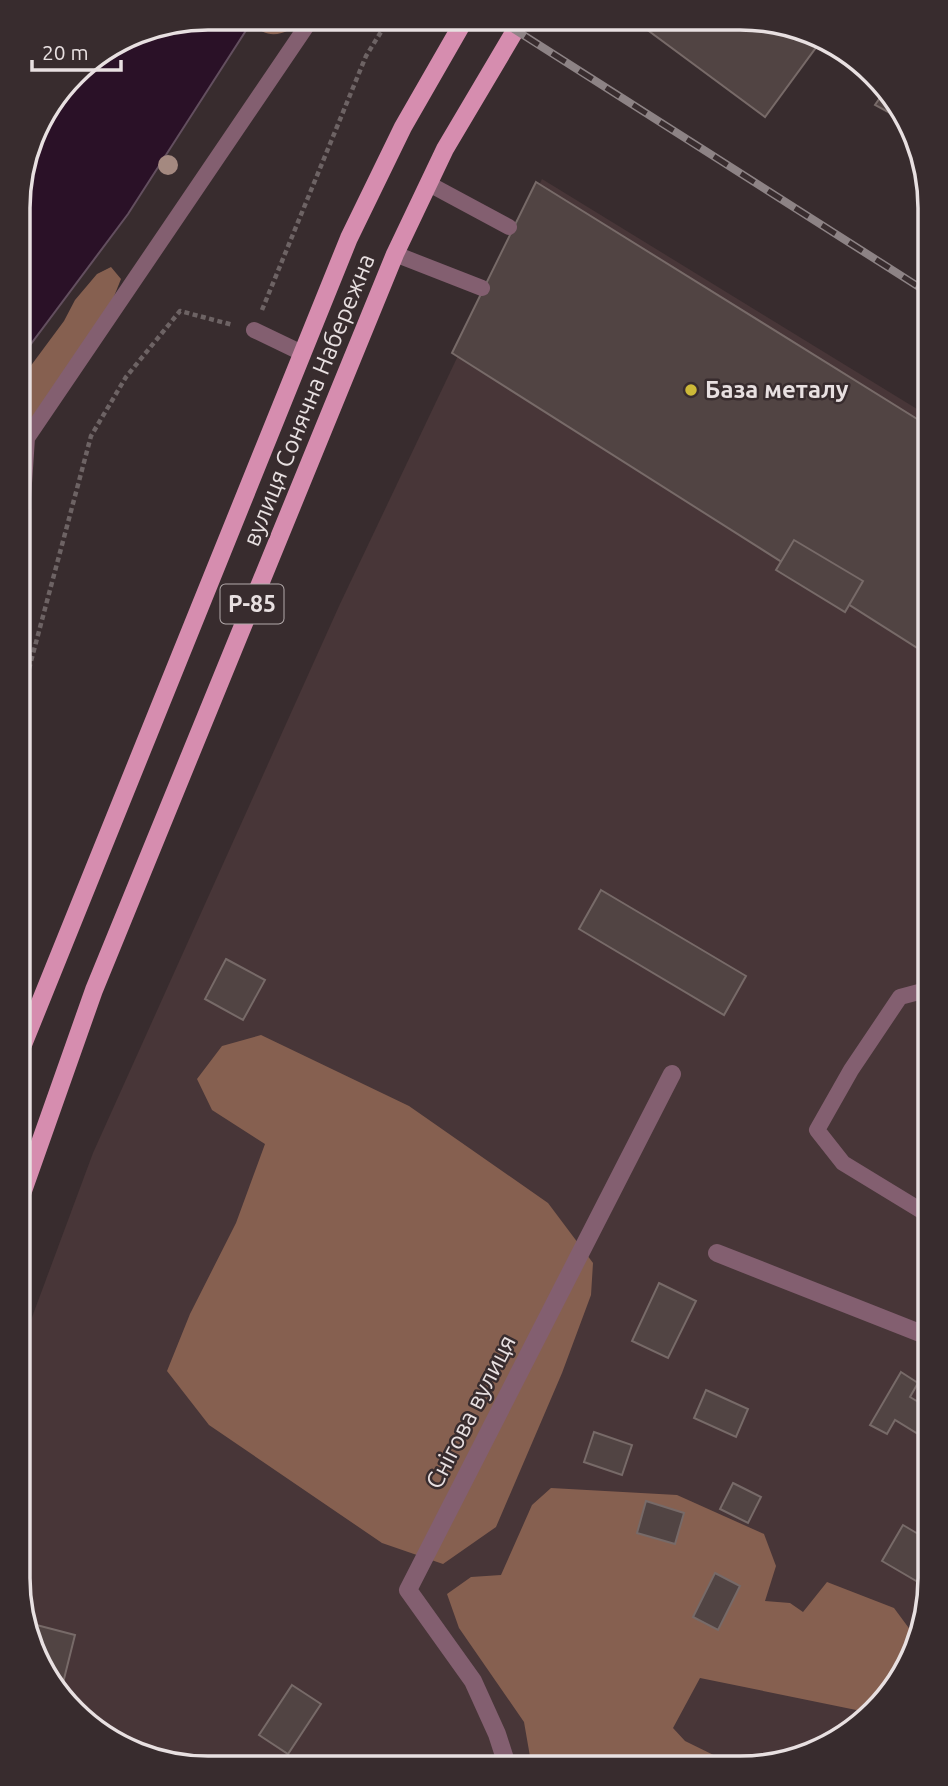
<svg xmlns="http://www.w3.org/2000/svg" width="948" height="1786" viewBox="0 0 948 1786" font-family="Ubuntu,sans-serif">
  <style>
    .built { fill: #483638 }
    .forest { fill: #866050 }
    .water { fill: #2a1127; stroke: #634f5f; stroke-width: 2 }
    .building { fill: #514443; stroke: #776a68; stroke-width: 2 }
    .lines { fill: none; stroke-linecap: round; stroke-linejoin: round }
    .path { stroke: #6d6364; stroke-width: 4.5; stroke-dasharray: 5 3.5; stroke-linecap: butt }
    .lane { stroke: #835f70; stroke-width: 16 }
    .street { stroke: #835f70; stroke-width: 18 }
    .primary { stroke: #d68daf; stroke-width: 18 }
    .rail-casing { stroke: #8d8385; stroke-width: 8 }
    .rail { stroke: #382c2e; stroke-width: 5; stroke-dasharray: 16; stroke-linecap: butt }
    .tree { fill: #a48980 }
    .poi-dot { fill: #cdb938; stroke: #382c2e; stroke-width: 2.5 }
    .labels { text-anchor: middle; stroke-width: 5; stroke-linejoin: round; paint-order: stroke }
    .shield { fill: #382c2e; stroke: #b3aaab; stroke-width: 2 }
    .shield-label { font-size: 23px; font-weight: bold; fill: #e8e0e1 }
    .poi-label { font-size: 24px; font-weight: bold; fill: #e8e0e1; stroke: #382c2e; text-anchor: start }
    .street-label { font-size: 24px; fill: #e8e0e1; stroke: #382c2e }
    .rim { fill: none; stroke: #e8e0e1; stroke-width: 3.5 }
  </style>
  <rect width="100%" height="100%" fill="#382c2e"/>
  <path class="built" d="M542 179 930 417V1591L891 1694 802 1758 741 1768 182 1767 92 1729 28 1640 18 1579V1355L93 1153 340 604Z"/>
  <g class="forest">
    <path d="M251 18H302C290 36 261 43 251 18Z"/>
    <path d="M111 267 121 279 111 304 23 431 19 442 21 379 64 321 75 300 97 274Z"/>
    <path d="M261 1035 409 1106 548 1203 593 1263 591 1295 562 1373 496 1527 443 1564 382 1543 209 1425 167 1371 190 1314 236 1223 265 1144 212 1110 197 1079 222 1046Z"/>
    <path d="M551 1488 677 1495 764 1534 776 1566 765 1601 790 1603 803 1612 827 1582 894 1608 914 1635 891 1694 866 1712 700 1678 673 1728 685 1741 740 1768H532L524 1722 459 1628 447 1594 471 1577 501 1575 532 1505Z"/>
  </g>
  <path class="water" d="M207 18H254L128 214 25 352 19 366V183L37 123 82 65 135 32Z"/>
  <g class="building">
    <path d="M634 20 777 21 820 42 765 117Z"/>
    <path d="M884 92 903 120 875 105Z"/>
    <path d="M536 182 930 427V631L919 649 452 353Z"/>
    <path d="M794 540 863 581 845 612 776 570Z"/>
    <path d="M601 890 746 976 724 1015 579 929Z"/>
    <path d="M226 959 265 980 243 1020 205 999Z"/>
    <path d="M930 1123V1143L921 1138Z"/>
    <path d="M659 1283 696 1301 668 1358 632 1341Z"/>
    <path d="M901 1372 918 1383 910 1397 930 1409V1424L923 1437 895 1420 887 1434 870 1425Z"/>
    <path d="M706 1390 748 1409 736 1437 694 1418Z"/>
    <path d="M594 1432 632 1445 622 1475 584 1462Z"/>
    <path d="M733 1483 761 1497 748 1523 720 1509Z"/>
    <path d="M646 1501 684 1513 675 1544 637 1533Z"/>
    <path d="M903 1525 930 1541V1589L882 1561Z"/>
    <path d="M715 1573 740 1586 718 1630 693 1617Z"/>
    <path d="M25 1622 75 1635 62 1687 28 1640Z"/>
    <path d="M292 1685 321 1704 288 1754 259 1735Z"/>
  </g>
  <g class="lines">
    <g class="path">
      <path d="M262 310 366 56 389 19"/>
      <path d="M18 710 91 436 126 377 180 311 233 325"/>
    </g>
    <g class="lane">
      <path d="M429 184 509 227"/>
      <path d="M395 254 482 288"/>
      <path d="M254 330 302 353"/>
      <path d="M19 516 23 498 27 438 312 18"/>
      <path d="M930 1216 843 1163 817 1130 851 1070 900 997 930 989"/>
    </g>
    <g class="street">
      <path d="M717 1253 930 1337"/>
      <path d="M508 1768 497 1734 473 1681 408 1590 672 1074"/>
    </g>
    <g class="primary">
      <path d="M18 1057 349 238 403 127 465 19"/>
      <path d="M18 1205 94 990 395 254 445 149 522 19"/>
    </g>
    <g class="rail-casing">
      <path id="rail" d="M498 19 930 294"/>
    </g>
    <use href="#rail" class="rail"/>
  </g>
  <circle class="tree" cx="168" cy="165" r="10"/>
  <circle class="poi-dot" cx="691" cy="390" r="7"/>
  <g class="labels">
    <rect class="shield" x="220.5" y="584.5" width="63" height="39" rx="5"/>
    <g class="shield-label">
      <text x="252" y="612">Р-85</text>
    </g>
    <g class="poi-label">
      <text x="705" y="398">База металу</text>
    </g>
    <g class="street-label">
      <text transform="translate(309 400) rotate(-68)" y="8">вулиця Сонячна Набережна</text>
      <text transform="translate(471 1412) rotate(-63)" y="8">Снігова вулиця</text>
    </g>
  </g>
  <path d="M0 0H948V1786H0ZM208 30H740A178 178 0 0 1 918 208V1578A178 178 0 0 1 740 1756H208A178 178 0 0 1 30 1578V208A178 178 0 0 1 208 30Z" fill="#382c2e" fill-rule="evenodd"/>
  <path class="rim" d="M208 30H740A178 178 0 0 1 918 208V1578A178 178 0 0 1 740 1756H208A178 178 0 0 1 30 1578V208A178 178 0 0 1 208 30Z"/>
  <path d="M32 60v10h89v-10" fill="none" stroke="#e8e0e1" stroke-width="3.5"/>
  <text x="42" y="60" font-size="21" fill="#e8e0e1" stroke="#382c2e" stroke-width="5" paint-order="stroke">20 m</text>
</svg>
